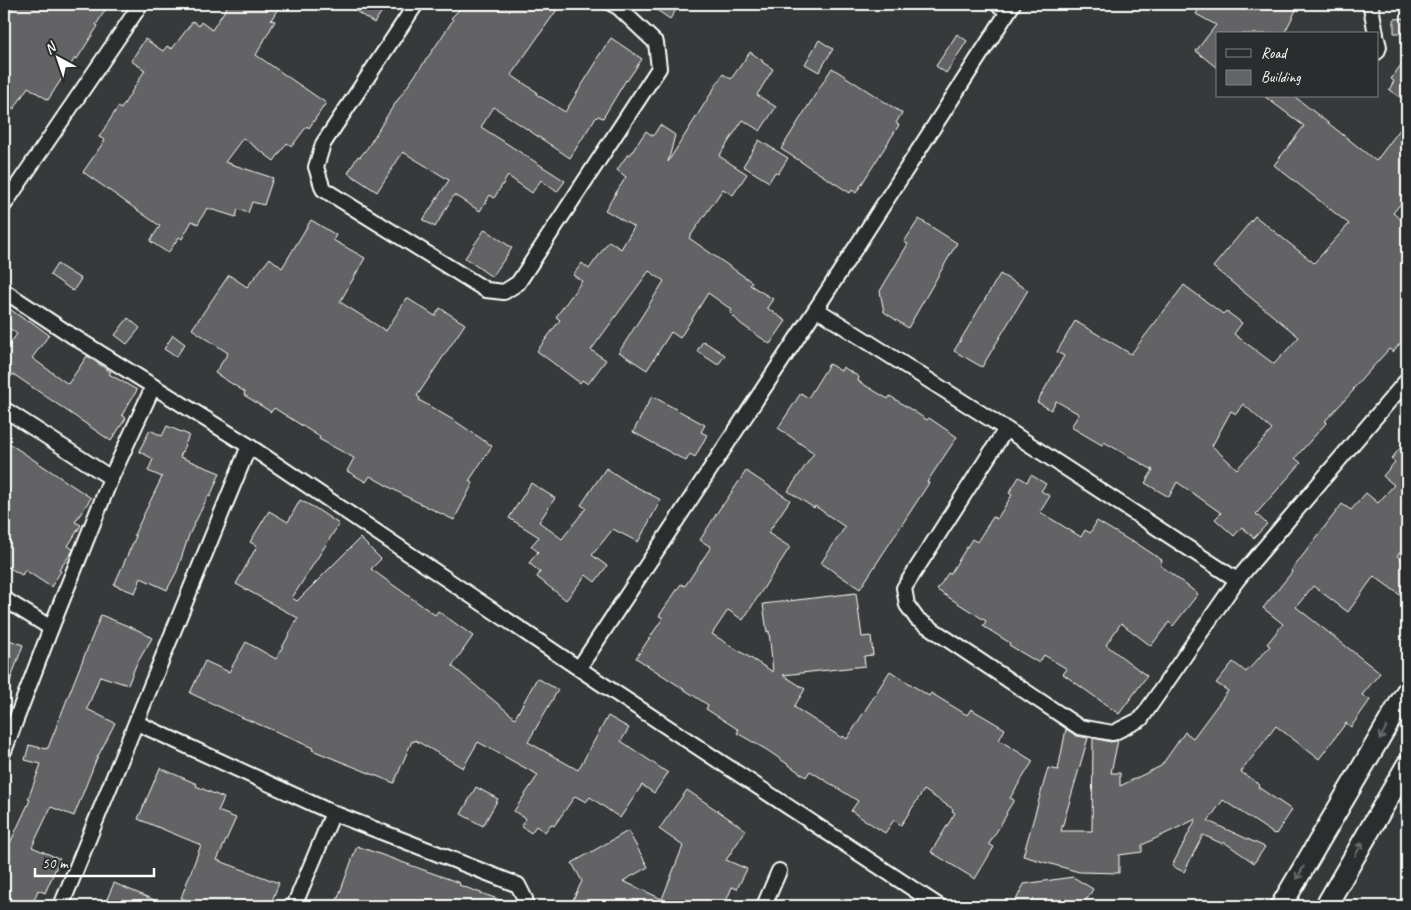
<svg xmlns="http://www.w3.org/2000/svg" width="1411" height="910" viewBox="0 0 1411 910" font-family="Caveat,sans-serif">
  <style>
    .building { fill: #636465; stroke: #fff; fill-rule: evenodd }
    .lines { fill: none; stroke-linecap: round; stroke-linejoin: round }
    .minor-casing { stroke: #fff; stroke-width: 18 }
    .secondary-casing { stroke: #fff; stroke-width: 24 }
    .minor { stroke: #2a2d2e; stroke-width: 14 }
    .secondary { stroke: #2a2d2e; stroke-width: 20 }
    .oneway { stroke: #6a6c6d }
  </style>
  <rect width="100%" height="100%" fill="#373a3b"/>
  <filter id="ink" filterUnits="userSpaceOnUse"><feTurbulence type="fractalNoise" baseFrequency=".02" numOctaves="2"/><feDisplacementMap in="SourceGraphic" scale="10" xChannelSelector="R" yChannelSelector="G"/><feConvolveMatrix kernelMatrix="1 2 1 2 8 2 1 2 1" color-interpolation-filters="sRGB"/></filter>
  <g filter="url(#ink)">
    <g class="building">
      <path d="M15 4H109L96 25 98 26 77 59 75 58 48 100 28 87 14 109 4 102V22Z"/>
      <path d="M229 4H281L271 20 275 21 256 55 326 103 309 128 307 126 292 146 287 143 274 161 243 138 225 162 273 178 264 205 252 202 248 213 238 209 236 217 207 208 198 224 192 221 182 239 179 237 168 253 150 241 160 226 83 172 105 140 99 137 118 107 121 109 145 70 131 61 145 39 163 51 167 46 172 49 193 21 199 26 201 22 212 30Z"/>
      <path d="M345 4H387L374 23Z"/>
      <path d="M465 4H561L511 75 537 92 536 94 565 112 597 61 596 60 611 38 642 59 627 81 626 80 603 118 598 116 594 120 570 158 494 107 481 127 565 181 557 192 541 180 532 193 508 176 494 198 490 195 480 211 454 195 435 227 423 220 449 180 403 152 377 192 348 173 358 156 360 157 368 147 390 111 435 47 453 20 451 18Z"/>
      <path d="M648 4H680L670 19Z"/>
      <path d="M1202 4H1299L1284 34H1217V68L1196 51 1216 25 1196 14Z"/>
      <path d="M1406 18V33H1394V19Z"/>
      <path d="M957 34 967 41 946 73 936 66Z"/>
      <path d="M819 40 833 49 819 72 805 64Z"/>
      <path d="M750 52 763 61 762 62 773 69 757 95 776 107 760 131 743 120 719 156 747 174 733 195 723 189 689 238 752 282 750 285 773 299 767 308 786 321 770 344 741 324 730 313 732 310 708 293 680 338 671 332 647 370 619 352 664 281 649 271 591 350 606 360 588 384 582 380 580 383 537 351 560 320 556 317 582 281 573 275 582 263 589 269 609 241 621 249 634 227 605 210 626 177 617 170 628 154 630 155 646 131 653 136 660 125 675 135 668 162 723 74 731 79Z"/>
      <path d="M1407 56V102L1389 90 1394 81 1391 79Z"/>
      <path d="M832 68 902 113 896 123 899 125 856 193 852 190 850 193 781 149Z"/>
      <path d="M1264 96H1294L1376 161 1407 120V196L1393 213 1407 225V335L1393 352 1389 349 1353 389 1354 390 1325 421 1327 422 1295 458 1301 463 1256 514 1267 524 1254 538 1242 527 1234 536 1215 519 1221 513 1177 482 1169 497 1145 483 1153 470 1104 442 1102 445 1071 427 1079 414 1056 401 1051 410 1037 402 1064 356 1057 352 1075 321 1131 354 1184 285 1223 314 1226 311 1242 323 1234 334 1274 364 1299 337 1213 267 1255 216 1314 263 1349 224 1274 165 1304 126ZM1243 404 1272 430 1237 469 1212 446 1231 411 1236 414Z"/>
      <path d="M759 140 788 158 778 174 775 172 769 182 743 166Z"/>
      <path d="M919 219 957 243 908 328 884 312 880 291 908 244 904 242Z"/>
      <path d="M311 220 336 235 333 240 365 258 340 302 386 331 407 298 435 316 440 308 465 324 417 396 420 398 419 400 455 421 492 446 469 481 473 483 454 520 405 496 370 476 366 482 347 471 354 458 319 439 320 437 274 408 271 412 244 395 245 392 215 373 228 353 192 329 229 275 247 287 270 258 282 268Z"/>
      <path d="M485 229 512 248 492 277 465 258Z"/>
      <path d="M57 264 81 279 73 291 50 275Z"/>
      <path d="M1000 274 1028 290 982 367 954 351Z"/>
      <path d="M4 305 28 322 29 320 49 335 32 358 68 384 87 356 111 372 109 374 137 390 122 415 126 418 111 441 13 374 11 377 4 372V352L17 334 4 324Z"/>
      <path d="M128 318 140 328 127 344 115 335Z"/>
      <path d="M173 335 185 344 176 357 164 349Z"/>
      <path d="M703 341 725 355 718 365 697 351Z"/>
      <path d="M829 364 841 371 843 367 859 377 858 381 888 399 890 396 927 420 929 418 957 437 927 482 929 483 860 589 821 563 845 527 815 506 814 508 788 491 814 453 778 428 801 393 808 398Z"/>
      <path d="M652 396 705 425 701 432 707 435 695 457 690 454 686 461 633 432Z"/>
      <path d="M167 426 189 435 180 457 220 473 210 497 208 496 189 535 177 571 167 590 141 578 135 593 114 585 136 536 134 535 145 512 162 477 148 471 153 459 139 451 150 430 162 436Z"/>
      <path d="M4 440 91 498 75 522 81 525 68 546 73 549 72 552 59 570 61 571 51 587 25 570 22 575 4 565Z"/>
      <path d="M1407 440V544L1397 556 1407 563V600L1374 576 1348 612 1313 586 1296 607 1380 673 1362 695 1370 700 1351 727 1346 723 1319 759 1276 726 1241 772 1260 785 1258 787 1292 810 1276 834 1274 833V834L1223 800 1208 821 1265 847 1254 863 1224 842 1223 844 1203 835 1184 872 1172 866 1196 819 1142 845V852L1119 855V873L1079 872 1023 856 1048 768 1058 770 1066 729 1077 736 1088 738 1061 831H1092L1093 738 1111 742 1118 740 1111 773H1120V786L1161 766 1185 732 1193 738 1228 691 1216 683 1233 662 1246 672 1270 646 1267 644 1283 624 1263 608 1292 572 1291 571 1342 504 1351 510 1366 493 1378 503 1394 485 1383 476 1395 462 1391 459Z"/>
      <path d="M606 468 629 483 661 500 638 542 613 529 592 555 607 566 595 582 586 575 566 600 537 577 540 572 529 563 538 552 531 546 539 537 509 518 531 483 555 498 539 522 562 539 586 508 581 505Z"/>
      <path d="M746 471 790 500 768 533 790 547 743 620 728 610 712 634 773 672 769 631 767 632 763 604 856 593 862 637 871 636 873 655 864 656 865 666 783 675 805 689 794 707 842 738 843 736 847 739 890 671 929 696 931 693 967 715 971 709 1005 729 999 740 1033 761 1010 798 1014 800 1006 813 1007 814 989 844 994 847 975 879 931 852 955 813 952 811 953 809 924 790 901 825 894 820 885 833 851 811 858 801 810 771 806 777 767 750 737 733 739 730 706 709 708 705 636 658 663 618 659 616 681 584 685 586 711 547 700 540 722 505H723Z"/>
      <path d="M1031 475 1046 484 1041 491 1050 496 1040 512 1081 537 1085 530 1090 533 1097 521 1132 542 1133 541 1162 560 1160 565 1198 594 1173 626 1169 622 1151 646 1121 623 1106 645 1147 676 1119 714 1063 674 1067 669 1044 655 1039 663 1009 645 1010 643 983 626 986 621 937 590 948 573 950 574 972 539 977 542 993 517 997 519 1012 495 1009 493 1019 477 1027 482Z"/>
      <path d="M300 500 315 508 339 524 292 598 297 601 360 538 381 559 371 569 435 615 438 611 473 636 452 666 515 718 537 678 558 690 528 742 578 770 608 716 629 728 621 741 668 773 654 793 642 785 620 818 590 797 586 802 575 796 554 826 551 824 545 832 536 826 531 833 521 826 526 819 514 811 538 775 478 742 463 768 415 740 414 742 412 741 394 783 312 750 313 748 299 742V741L241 717 190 693 205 661 229 672 246 642 276 659 298 618 236 584 257 546 250 542 269 511 288 522Z"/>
      <path d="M101 615 140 631 152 638 136 665 128 685 100 676 87 709 115 723 96 760 74 816 51 807 32 847 60 859 45 893 38 890 32 906H4V856L30 800 28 799 41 764 25 760 29 745 46 749V748H48L75 679Z"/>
      <path d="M4 638 23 645 5 695 4 694Z"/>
      <path d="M160 768 197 784 196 786 224 798 218 811 236 818 217 860 279 883 270 906H206L181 898 201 845 138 819Z"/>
      <path d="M476 787 498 799 483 826 461 814Z"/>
      <path d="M687 790 746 830 726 860 747 869 737 889 732 887 724 906H570L582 881 572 863 628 831 648 867 623 881 662 899 683 846 659 829Z"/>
      <path d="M357 846 460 883 459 885 514 905 513 906H335Z"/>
      <path d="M1073 877 1093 889 1083 906H1013L1024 884Z"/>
      <path d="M114 883 168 906H104Z"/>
    </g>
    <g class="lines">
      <g class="minor-casing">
        <g id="minor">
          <path d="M416 4 323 144 316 167 323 189 486 290 504 292 518 283 659 68 656 43 618 7 612 4"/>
          <path d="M997 4 1008 11"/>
          <path d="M1369 4 1371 7 1376 34"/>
          <path d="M1377 39 1379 47 1377 52"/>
          <path d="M4 205 141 4"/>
          <path d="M4 291 71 335 249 446 602 684 939 906"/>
          <path d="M816 309 1006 429 1237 580 1141 719 1113 733 1079 727 917 619 907 605 904 588 1006 429"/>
          <path d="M4 409 111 478"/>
          <path d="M1237 580 1407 380"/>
          <path d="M4 599 51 628"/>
          <path d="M579 668 816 309 1013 4"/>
          <path d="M137 723 333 813 518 885 525 899 526 906"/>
          <path d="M4 751 51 628 111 478 153 387"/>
          <path d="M61 906 249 446"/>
          <path d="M294 906 333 813"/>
          <path d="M764 906 779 871"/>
        </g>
      </g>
      <g class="secondary-casing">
        <g id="secondary">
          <path d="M1281 906 1407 691"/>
          <path d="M1326 906 1407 765"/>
        </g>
      </g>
      <use href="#minor" class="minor"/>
      <use href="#secondary" class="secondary"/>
    </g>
    <defs><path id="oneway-shaft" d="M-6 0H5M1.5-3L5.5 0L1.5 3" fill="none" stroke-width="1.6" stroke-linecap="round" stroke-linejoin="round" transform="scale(1.25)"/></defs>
    <g class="oneway">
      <use href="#oneway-shaft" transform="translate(1383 733) rotate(120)"/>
      <use href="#oneway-shaft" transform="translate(1359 849) rotate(-60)"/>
      <use href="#oneway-shaft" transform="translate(1300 873) rotate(120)"/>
    </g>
  </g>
  <rect width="1411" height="910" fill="none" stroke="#2a2d2e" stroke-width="20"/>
  <rect x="10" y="10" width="1391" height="890" fill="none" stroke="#fff" stroke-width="2" filter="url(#ink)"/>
  <rect x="1216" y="32" width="162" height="65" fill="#2a2d2e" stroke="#7f8182"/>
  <rect x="1226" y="49" width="25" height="8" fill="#2a2d2e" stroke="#7f8182"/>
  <text x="1261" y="58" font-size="15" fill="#ffffff">Road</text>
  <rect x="1226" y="70" width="25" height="15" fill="#636465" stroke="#7f8182"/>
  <text x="1261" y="82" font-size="15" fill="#ffffff">Building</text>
  <g transform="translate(58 58) rotate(320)" stroke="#2a2d2e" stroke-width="4" paint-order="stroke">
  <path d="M0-4L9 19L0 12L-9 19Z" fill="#ffffff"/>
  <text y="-8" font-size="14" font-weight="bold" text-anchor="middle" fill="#ffffff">N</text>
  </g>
  <path d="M35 868v8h119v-8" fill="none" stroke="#ffffff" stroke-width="2.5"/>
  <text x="42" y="868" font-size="15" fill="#ffffff" stroke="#2a2d2e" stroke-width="4" paint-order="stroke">50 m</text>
</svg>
